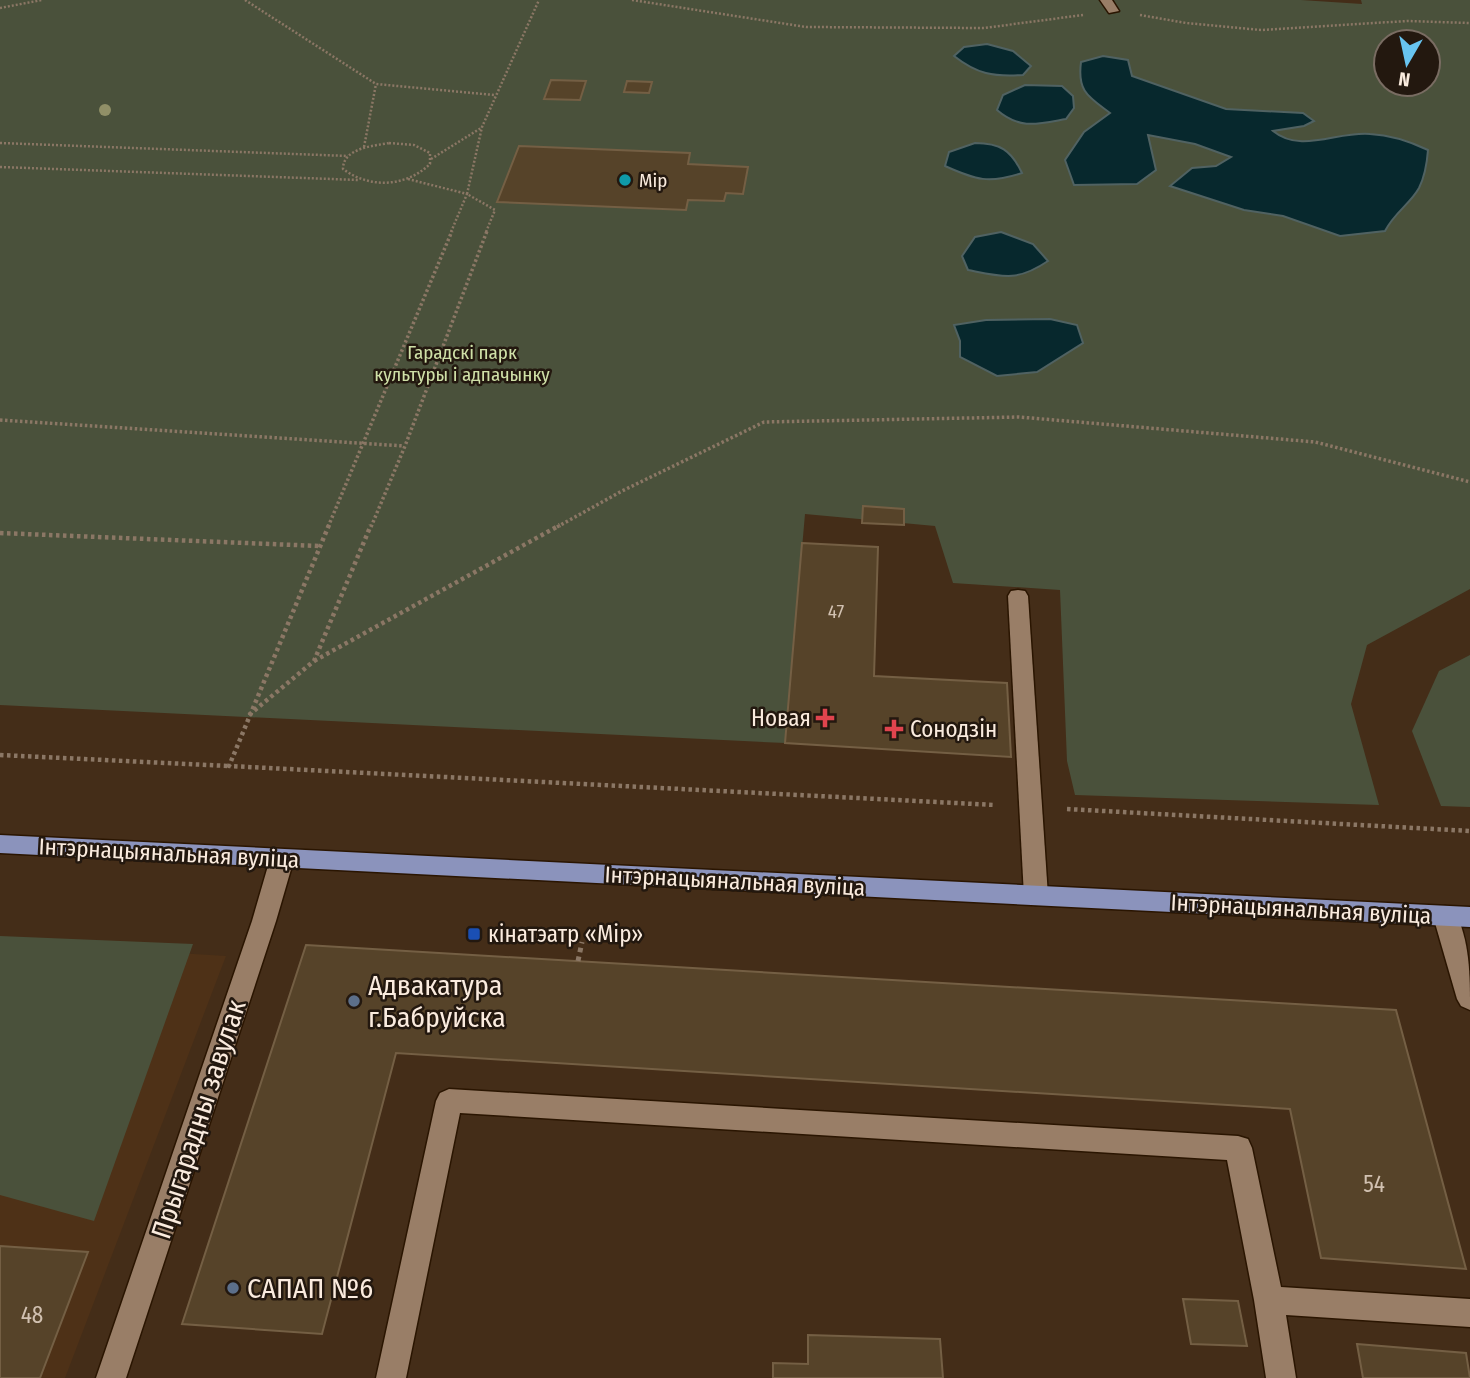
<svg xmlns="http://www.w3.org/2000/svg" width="1470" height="1378" viewBox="0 0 1470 1378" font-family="'Fira Sans Condensed',sans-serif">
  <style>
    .built { fill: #4e3117 }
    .green { fill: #4a513b; fill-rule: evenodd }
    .water { fill: #07282d; stroke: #506262; stroke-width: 2 }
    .building { fill: #564329; stroke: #745f44; stroke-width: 2 }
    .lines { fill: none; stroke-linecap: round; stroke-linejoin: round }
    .minor-casing { stroke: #2a1501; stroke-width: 3 }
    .major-casing { stroke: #2a1501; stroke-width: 3 }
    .path-far3 { stroke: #8b7765; stroke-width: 2.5; stroke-dasharray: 2 2; stroke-linecap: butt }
    .path-far2 { stroke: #8b7765; stroke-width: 3.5; stroke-dasharray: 2.5 2.5; stroke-linecap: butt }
    .path-far1 { stroke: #8b7765; stroke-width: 4.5; stroke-dasharray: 3.5 3.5; stroke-linecap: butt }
    .path { stroke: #8b7765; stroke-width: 5; stroke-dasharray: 4.5 4.5; stroke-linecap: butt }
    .minor { fill: #997e67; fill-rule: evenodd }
    .major { fill: #8b93bc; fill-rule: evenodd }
    .tree { fill: #908f67 }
    .culture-dot { fill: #0f9aa8; stroke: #23180f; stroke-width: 2.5 }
    .health-dot { fill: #e0444e; stroke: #23180f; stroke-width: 2.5 }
    .transit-dot { fill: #1a4fb4; stroke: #23180f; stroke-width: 2.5 }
    .service-dot { fill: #5c6f8a; stroke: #23180f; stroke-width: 2.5 }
    .labels { text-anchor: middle; stroke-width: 5; stroke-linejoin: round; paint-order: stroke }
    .far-poi-label { font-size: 19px; fill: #faebde; stroke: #23180f; text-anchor: start }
    .far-park-label { font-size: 19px; fill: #cfe0a7; stroke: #23180f }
    .number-label { font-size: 19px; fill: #d1c1b1 }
    .poi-label { font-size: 23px; fill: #faebde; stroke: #23180f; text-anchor: start }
    .street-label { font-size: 23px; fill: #faebde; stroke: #23180f }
    .near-number-label { font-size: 23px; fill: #d1c1b1 }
    .near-poi-label { font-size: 28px; fill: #faebde; stroke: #23180f; text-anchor: start }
    .near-street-label { font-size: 28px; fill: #faebde; stroke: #23180f }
  </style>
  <rect width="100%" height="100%" fill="#442d18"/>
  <path class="built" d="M0 942 226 956 65 1378H0Z"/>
  <g class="green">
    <path d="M0 0H1301L1362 4 1361 0H1470V589L1367 645 1351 704 1379 805 1075 795 1067 761 1060 590 953 583 935 526 805 514 785 743 0 705ZM1386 42H1428V84H1386Z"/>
    <path d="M1470 655V807L1441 806 1412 731 1439 671Z"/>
    <path d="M0 936 193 944 94 1221 0 1195Z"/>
  </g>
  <g class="water">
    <path d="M987 44 1013 51 1031 66 1023 75C993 77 977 74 954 56L964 47Z"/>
    <path d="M1103 56 1128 60 1132 76 1226 109 1303 113 1314 121 1304 126 1273 131C1301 154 1337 131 1370 134 1391 135 1409 141 1428 150 1427 163 1425 176 1419 188 1411 203 1394 213 1385 231L1340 236 1283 216 1244 210 1170 186 1192 168 1216 166 1231 157 1195 144 1148 135 1156 170 1137 184 1074 185 1065 160 1084 132 1110 113C1089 97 1077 92 1081 62Z"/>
    <path d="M1025 85 1062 86 1073 96 1074 108 1066 119C1038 124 1020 130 997 110L1003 95Z"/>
    <path d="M975 143C1000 143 1011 150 1022 173 989 184 976 180 945 166L949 152Z"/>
    <path d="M1001 232 1033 244 1048 261C1017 282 1003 277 968 270L962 256 975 237Z"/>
    <path d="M1050 319 1077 325 1083 343 1037 372 997 376 960 357V341L954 325 986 320Z"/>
  </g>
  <g class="building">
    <path d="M551 80 586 81 580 100 544 99Z"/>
    <path d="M627 81 652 82 649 93 624 92Z"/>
    <path d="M519 146 690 153 688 164 748 167 743 194 726 193 724 201 688 200 686 210 497 202Z"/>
    <path d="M863 506 904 509V525L862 523Z"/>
    <path d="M802 543 878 547 874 676 1007 683 1011 757 785 743Z"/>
    <path d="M306 945 1396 1010 1466 1269 1321 1258 1290 1109 396 1053 322 1334 182 1324Z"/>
    <path d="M0 1246 88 1252 40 1378H0Z"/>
    <path d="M1183 1299 1238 1301 1247 1346 1191 1344Z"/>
    <path d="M808 1335 940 1339 943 1378H773V1363L808 1364Z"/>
    <path d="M1357 1344 1466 1353 1470 1378H1363Z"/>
  </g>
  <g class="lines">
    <g class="minor-casing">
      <g id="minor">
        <path d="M1100 0H1112L1119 11 1109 13Z"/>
        <path d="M1018 590 1025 591 1028 596 1048 896 1044 903 1036 905 1028 903 1024 896 1008 596 1011 591Z"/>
        <path d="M282 850 290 853 294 859 276 921 126 1378H96L252 921 270 859 274 853Z"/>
        <path d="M1445 906 1454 909C1470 941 1470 974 1470 1010L1461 1006 1457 999 1433 916 1436 909Z"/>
        <path d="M449 1089 1238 1136 1248 1139 1252 1148 1281 1287 1470 1299V1327L1286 1315 1296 1378H1266L1254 1300 1227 1160 460 1113 406 1378H376L436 1101 440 1093Z"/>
      </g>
    </g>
    <g class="major-casing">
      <path id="major" d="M0 835 1470 907V927L0 853Z"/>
    </g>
    <g class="path-far3">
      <path d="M245 0 376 84 494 95"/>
      <path d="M632 0 806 27 984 28 1083 15"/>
      <path d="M0 8 42 0"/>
      <path d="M1140 15 1186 23 1261 30 1407 21 1470 23"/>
      <path d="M0 143 348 156"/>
      <path d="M389 143 414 145 430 153V164C406 187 370 189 343 169 343 148 373 146 389 143Z"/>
      <path d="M364 147 376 84"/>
      <path d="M431 159 481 128"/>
      <path d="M0 167 359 180"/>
      <path d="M408 179 467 194 451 232"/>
      <path d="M486 232 495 210 467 194 482 127 539 0"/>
    </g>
    <g class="path-far2">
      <path d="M0 420 404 446"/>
      <path d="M328 527 452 231"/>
      <path d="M371 527 405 446 487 231"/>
      <path d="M557 527 622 491 764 422 1019 417 1315 442 1470 482"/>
    </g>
    <g class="path-far1">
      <path d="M329 525 229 766 995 805"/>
      <path d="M0 533 319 546"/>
      <path d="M314 661 560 525"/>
      <path d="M249 715 314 661 371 525"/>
      <path d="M0 755 229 766"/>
      <path d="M1067 809 1470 831"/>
    </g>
    <path class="path" d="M578 961 582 942"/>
    <use href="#minor" class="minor"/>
    <use href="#major" class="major"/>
  </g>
  <circle class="tree" cx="105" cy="110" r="6"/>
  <circle class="culture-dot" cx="625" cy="180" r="7"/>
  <g class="health-dot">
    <path d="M821.5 707.5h7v7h7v7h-7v7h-7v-7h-7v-7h7z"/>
    <path d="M890.5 718.5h7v7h7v7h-7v7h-7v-7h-7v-7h7z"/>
  </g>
  <rect class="transit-dot" x="467" y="927" width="14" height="14" rx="3.5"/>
  <g class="service-dot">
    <circle cx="354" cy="1001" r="7"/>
    <circle cx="233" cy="1288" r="7"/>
  </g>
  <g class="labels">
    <g class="far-poi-label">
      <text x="639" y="187">Мір</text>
    </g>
    <g class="far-park-label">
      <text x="462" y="359">Гарадскі парк<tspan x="462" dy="22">культуры і адпачынку</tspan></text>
    </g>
    <g class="number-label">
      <text x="836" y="618">47</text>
    </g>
    <g class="poi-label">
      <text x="811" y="726" text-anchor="end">Новая</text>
      <text x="910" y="737">Сонодзін</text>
      <text x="488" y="942">кінатэатр «Мір»</text>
    </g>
    <g class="street-label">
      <text transform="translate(169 853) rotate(3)" y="8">Інтэрнацыянальная вуліца</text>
      <text transform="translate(735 881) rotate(3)" y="8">Інтэрнацыянальная вуліца</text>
      <text transform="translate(1301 909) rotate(3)" y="8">Інтэрнацыянальная вуліца</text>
    </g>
    <g class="near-number-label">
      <text x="1374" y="1192">54</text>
      <text x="32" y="1323">48</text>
    </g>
    <g class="near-poi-label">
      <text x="368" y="995">Адвакатура<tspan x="368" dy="32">г.Бабруйска</tspan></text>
      <text x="247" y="1298">САПАП №6</text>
    </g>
    <g class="near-street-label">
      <text transform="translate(198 1119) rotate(-72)" y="10">Прыгарадны завулак</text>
    </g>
  </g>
  <g transform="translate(1407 63) rotate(189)"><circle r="33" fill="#23180f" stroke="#796c62" stroke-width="2"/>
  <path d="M0-5L12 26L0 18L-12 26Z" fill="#68c4f0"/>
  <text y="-10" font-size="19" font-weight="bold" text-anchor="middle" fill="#faebde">N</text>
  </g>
</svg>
